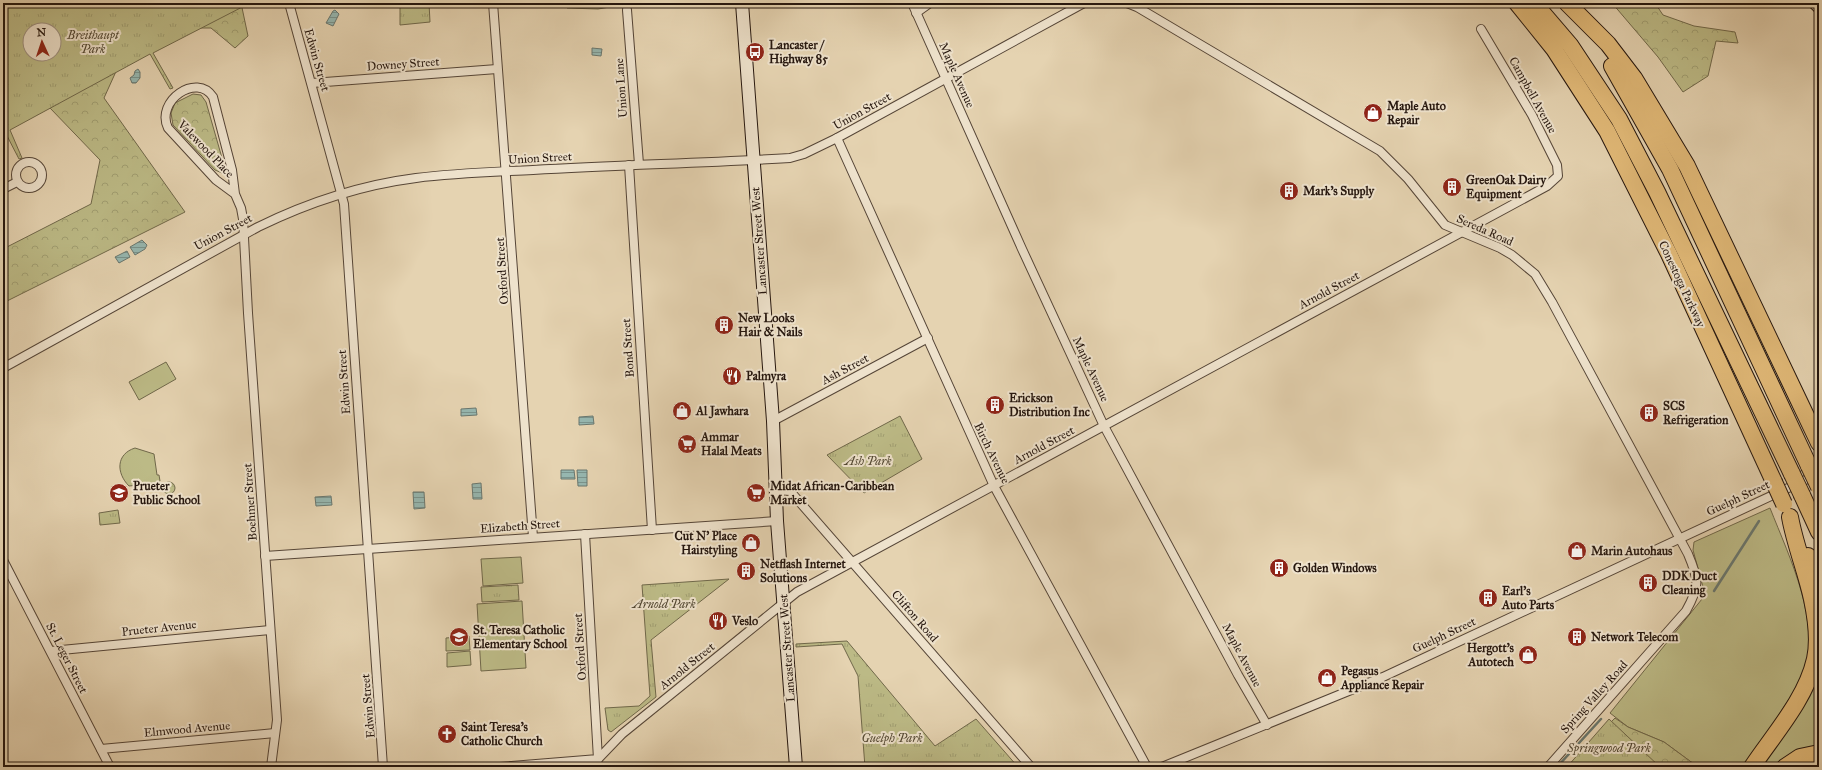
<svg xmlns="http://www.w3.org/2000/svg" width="1822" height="770" viewBox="0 0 1822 770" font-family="'IM FELL Great Primer',serif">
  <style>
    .grass { fill: #bcba86; stroke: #70684a }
    .forest { fill: url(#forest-crowns); stroke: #70684a; fill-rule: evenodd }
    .park { fill: url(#park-tufts); stroke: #70684a; fill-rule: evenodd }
    .water { fill: url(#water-rules); stroke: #69776f }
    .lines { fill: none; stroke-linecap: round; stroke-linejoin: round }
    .stream { stroke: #69776f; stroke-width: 2.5 }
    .street-casing { stroke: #554537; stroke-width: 10 }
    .secondary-casing { stroke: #25160e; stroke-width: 14 }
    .highway-casing { stroke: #25160e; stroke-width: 18 }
    .street { stroke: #eee2cc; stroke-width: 8 }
    .secondary { stroke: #eee2cc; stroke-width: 12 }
    .highway { stroke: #e2ba78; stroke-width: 16 }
    .highway-bridge-casing { stroke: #25160e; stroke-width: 18; stroke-linecap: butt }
    .highway-bridge { stroke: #e2ba78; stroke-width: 16 }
    .labels { text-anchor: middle; stroke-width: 4; stroke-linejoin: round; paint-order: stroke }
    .park-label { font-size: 12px; font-style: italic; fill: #524732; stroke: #eee2cc }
    .poi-label { font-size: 12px; font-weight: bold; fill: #25160e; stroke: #eee2cc; text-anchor: start }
    .street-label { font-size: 12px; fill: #25160e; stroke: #eee2cc }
  </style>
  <defs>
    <pattern id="forest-crowns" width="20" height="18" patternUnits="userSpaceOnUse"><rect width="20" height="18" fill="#bcba86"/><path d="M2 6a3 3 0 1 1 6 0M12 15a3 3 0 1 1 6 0" fill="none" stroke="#a19f72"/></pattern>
    <pattern id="park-tufts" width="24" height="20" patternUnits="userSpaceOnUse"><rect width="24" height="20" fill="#bcba86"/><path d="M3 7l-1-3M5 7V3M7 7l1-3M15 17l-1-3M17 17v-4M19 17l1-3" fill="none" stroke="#a19f72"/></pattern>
    <pattern id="water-rules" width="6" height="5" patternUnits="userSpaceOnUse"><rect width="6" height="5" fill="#96b7b0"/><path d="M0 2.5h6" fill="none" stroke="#7a948e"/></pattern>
  </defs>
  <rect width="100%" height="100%" fill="#e5d3b1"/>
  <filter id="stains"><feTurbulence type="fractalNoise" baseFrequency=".005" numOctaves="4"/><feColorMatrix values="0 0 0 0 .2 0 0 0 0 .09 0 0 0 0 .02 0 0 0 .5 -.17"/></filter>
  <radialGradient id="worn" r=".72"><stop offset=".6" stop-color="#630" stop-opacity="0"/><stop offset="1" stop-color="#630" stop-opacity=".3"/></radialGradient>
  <g class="grass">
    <path d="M166 362 176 379 139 400 129 382Z"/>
    <path d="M135 448 154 454 157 475H159L160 481 155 486 148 487V484L129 486C116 473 116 454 135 448Z"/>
    <path d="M1770 508C1790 559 1822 622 1803 677 1799 687 1791 696 1785 705 1772 726 1759 746 1745 767H1698L1664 742 1628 727 1610 713 1702 599 1703 587 1693 550 1694 542Z"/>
    <path d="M521 557 523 583 483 586 481 559Z"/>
    <path d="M522 601 526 668 481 671 477 604Z"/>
    <path d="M469 636 470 650 446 651V638Z"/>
    <path d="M1819 650V745L1786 758 1774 767H1757Z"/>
    <path d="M470 651 471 665 447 667V653Z"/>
  </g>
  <g class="forest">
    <path d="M3 3H241L248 36 235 48 211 28H195L118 67 104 98 185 212 3 303V249L91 204 100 160 50 108 45 109ZM30 30H54V54H30Z"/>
    <path d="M567 3H633L598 9 567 8Z"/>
    <path d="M1612 3H1655L1663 15 1694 26 1735 32 1738 43 1716 41 1708 76 1683 92 1658 57Z"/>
    <path d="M193 94 201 95 206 102 224 165 222 173 215 170 173 125 171 113 175 103Z"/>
    <path d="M1615 718 1628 727 1664 742 1698 767H1567Z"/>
  </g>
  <g class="park">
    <path d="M3 3H250L153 53 173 88 170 89 150 54 10 130 22 158 19 159 5 132 3 133ZM30 30H54V54H30Z"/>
    <path d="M400 3H429L430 22 400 25Z"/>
    <path d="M579 3H624L580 8Z"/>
    <path d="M900 416 922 459 864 493 827 455Z"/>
    <circle cx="169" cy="488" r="6"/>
    <path d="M118 510 120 523 100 525 99 513Z"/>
    <path d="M729 579 651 640 656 697 611 732 608 730 605 708 639 706 650 696 642 585Z"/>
    <path d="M518 585 519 600 482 602 481 587Z"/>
    <path d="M847 641 935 746 976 719 1018 767H865L858 676 842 644 796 647V644Z"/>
    <path d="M1609 719 1660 767H1567Z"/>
  </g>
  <g class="water">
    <path d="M335 10 339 14 333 26 326 23 333 11Z"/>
    <path d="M592 48 602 49 601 56 592 55Z"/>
    <path d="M138 69 140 72V78L136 83H132L130 78 134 75 135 71Z"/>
    <path d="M142 240 147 245 145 249 135 255 130 247Z"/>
    <path d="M127 251 130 257 119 263 115 257Z"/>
    <path d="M476 408 477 415 461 416V409Z"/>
    <path d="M593 416 594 424 579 425V417Z"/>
    <path d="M561 470H574L575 479H561Z"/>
    <path d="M577 470H587V486H578Z"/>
    <path d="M481 483 482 499H473L472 484Z"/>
    <path d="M413 492H424L425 508 414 509Z"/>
    <path d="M331 496 332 505 316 506 315 497Z"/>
  </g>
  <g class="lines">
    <g class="stream">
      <path d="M1714 591 1759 521"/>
      <path d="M1557 767 1601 719"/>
    </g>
    <g class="street-casing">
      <g id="street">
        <path d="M289 3 344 204 383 767"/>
        <path d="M493 3 533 537"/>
        <path d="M912 3 1022 249 1104 426 1238 675 1267 725"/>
        <path d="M1127 3 1137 7 1380 151 1408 179 1445 225 1500 248 1512 255 1535 274 1552 302 1688 554C1699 580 1700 586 1686 611L1548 767"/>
        <path d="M627 10 639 164"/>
        <path d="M916 13 930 3"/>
        <path d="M312 83 497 69"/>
        <path d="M837 138 994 486 1147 767"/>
        <circle cx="29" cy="175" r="13"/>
        <path d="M629 165 652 530"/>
        <path d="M3 189 17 182"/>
        <path d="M235 194 216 180 168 128C155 101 197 72 213 97L232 170 235 194 241 208 243 219 248 313 277 720 271 767"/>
        <path d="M3 368 258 227C307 203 361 185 416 178 455 173 494 172 533 170 619 165 705 163 790 158L804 154 837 138 1084 3"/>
        <path d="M773 421 928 338"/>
        <path d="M776 490 790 491 1031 767"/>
        <path d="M265 556 777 521"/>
        <path d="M3 560 110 767"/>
        <path d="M51 651 270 630"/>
        <path d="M101 749 275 733"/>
        <path d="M500 767 598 759 585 534"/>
        <path d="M594 767 598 759 622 734 797 592 1547 186 1558 176 1557 165 1532 115 1481 29"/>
        <path d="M1162 767 1383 677 1816 475"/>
      </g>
    </g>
    <g class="secondary-casing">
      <g id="secondary">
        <path d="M742 3 773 421 777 521 796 767"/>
        <path d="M1815 3 1819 7"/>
      </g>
    </g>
    <g class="highway-casing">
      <g id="highway">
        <path d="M1517 3 1554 49 1607 131 1669 254 1774 482"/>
        <path d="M1534 3 1570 45 1619 119 1657 192 1792 474"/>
        <path d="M1567 3 1608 44 1634 78 1687 166 1819 443"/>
        <path d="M1612 66 1670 169 1809 466"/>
        <path d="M1802 495 1819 532"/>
        <path d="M1808 556 1819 580"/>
        <path d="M1752 767C1774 734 1806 699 1815 659 1819 641 1816 618 1812 599 1806 571 1795 545 1790 517"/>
        <path d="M1785 767 1800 757 1819 753"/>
      </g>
    </g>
    <use href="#street" class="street"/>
    <use href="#secondary" class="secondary"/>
    <use href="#highway" class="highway"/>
    <g class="highway-bridge-casing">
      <g id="highway-bridge">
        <path d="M1809 466 1819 487"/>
        <path d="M1792 474 1802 495"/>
        <path d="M1774 482 1784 504"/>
      </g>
    </g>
    <use href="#highway-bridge" class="highway-bridge"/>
  </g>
  <defs>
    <g id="bus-disc" transform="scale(1)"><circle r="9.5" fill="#8f2418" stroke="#eee2cc"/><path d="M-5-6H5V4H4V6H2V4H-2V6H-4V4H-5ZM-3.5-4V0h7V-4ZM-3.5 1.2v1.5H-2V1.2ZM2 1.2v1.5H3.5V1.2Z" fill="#fff"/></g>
    <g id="shop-disc" transform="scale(1)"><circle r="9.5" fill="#8f2418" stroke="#eee2cc"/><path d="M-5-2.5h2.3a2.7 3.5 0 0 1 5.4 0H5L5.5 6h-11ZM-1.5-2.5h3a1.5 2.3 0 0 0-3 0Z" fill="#fff"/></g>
    <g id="building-disc" transform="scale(1)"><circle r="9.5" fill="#8f2418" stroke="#eee2cc"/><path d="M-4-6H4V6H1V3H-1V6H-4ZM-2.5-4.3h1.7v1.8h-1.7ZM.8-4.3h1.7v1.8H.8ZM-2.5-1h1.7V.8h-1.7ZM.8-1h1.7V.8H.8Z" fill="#fff"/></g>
    <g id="restaurant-disc" transform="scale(1)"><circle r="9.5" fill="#8f2418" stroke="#eee2cc"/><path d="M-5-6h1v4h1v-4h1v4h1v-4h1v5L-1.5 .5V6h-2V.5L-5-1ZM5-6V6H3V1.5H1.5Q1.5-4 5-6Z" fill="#fff"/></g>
    <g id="supermarket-disc" transform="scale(1)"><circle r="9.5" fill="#8f2418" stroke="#eee2cc"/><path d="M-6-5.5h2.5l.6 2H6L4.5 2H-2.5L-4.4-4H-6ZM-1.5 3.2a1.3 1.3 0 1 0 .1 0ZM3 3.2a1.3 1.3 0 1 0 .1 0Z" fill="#fff"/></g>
    <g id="school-disc" transform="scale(1)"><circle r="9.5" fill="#8f2418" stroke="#eee2cc"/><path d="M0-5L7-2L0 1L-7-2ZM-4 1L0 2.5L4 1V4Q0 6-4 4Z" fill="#fff"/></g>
    <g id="church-disc" transform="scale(1)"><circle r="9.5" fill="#8f2418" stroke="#eee2cc"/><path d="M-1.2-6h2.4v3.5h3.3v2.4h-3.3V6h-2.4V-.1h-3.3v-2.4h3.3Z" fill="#fff"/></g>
  </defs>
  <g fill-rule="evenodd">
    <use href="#bus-disc" x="755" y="52"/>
    <use href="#shop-disc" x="1373" y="113"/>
    <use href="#building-disc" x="1452" y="187"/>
    <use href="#building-disc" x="1289" y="191"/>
    <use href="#building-disc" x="724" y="325"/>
    <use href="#restaurant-disc" x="732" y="376"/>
    <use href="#building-disc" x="995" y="405"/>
    <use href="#shop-disc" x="682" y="411"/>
    <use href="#building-disc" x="1649" y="413"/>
    <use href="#supermarket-disc" x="687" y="444"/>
    <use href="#school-disc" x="119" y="493"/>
    <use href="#supermarket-disc" x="756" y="493"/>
    <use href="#shop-disc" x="751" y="543"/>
    <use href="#shop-disc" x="1577" y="551"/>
    <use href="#building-disc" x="1279" y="568"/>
    <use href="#building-disc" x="746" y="571"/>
    <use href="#building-disc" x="1648" y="583"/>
    <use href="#building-disc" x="1488" y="598"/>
    <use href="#restaurant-disc" x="718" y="621"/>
    <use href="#school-disc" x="459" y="637"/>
    <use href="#building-disc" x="1577" y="637"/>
    <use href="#shop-disc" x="1528" y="655"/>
    <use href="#shop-disc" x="1327" y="678"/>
    <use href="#church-disc" x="447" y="734"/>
  </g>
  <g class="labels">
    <g class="park-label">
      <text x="93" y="39">Breithaupt<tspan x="93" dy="14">Park</tspan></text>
      <text x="868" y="465">Ash Park</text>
      <text x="664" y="608">Arnold Park</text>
      <text x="892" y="742">Guelph Park</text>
      <text x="1609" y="752">Springwood Park</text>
    </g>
    <g class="poi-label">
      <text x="769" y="49">Lancaster /<tspan x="769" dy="14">Highway 85</tspan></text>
      <text x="1387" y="110">Maple Auto<tspan x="1387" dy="14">Repair</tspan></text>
      <text x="1466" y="184">GreenOak Dairy<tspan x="1466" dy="14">Equipment</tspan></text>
      <text x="1303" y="195">Mark's Supply</text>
      <text x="738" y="322">New Looks<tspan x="738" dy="14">Hair &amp; Nails</tspan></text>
      <text x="746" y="380">Palmyra</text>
      <text x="1009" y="402">Erickson<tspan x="1009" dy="14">Distribution Inc</tspan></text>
      <text x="1663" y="410">SCS<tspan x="1663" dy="14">Refrigeration</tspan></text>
      <text x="696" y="415">Al Jawhara</text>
      <text x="701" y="441">Ammar<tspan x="701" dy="14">Halal Meats</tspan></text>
      <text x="133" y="490">Prueter<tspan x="133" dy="14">Public School</tspan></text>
      <text x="770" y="490">Midat African-Caribbean<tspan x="770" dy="14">Market</tspan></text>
      <text x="737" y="540" text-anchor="end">Cut N' Place<tspan x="737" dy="14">Hairstyling</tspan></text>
      <text x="1591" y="555">Marin Autohaus</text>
      <text x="760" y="568">Netflash Internet<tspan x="760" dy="14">Solutions</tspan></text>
      <text x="1293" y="572">Golden Windows</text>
      <text x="1662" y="580">DDK Duct<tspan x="1662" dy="14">Cleaning</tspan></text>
      <text x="1502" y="595">Earl's<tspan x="1502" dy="14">Auto Parts</tspan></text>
      <text x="732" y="625">Veslo</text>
      <text x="473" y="634">St. Teresa Catholic<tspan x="473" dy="14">Elementary School</tspan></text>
      <text x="1591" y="641">Network Telecom</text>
      <text x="1514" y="652" text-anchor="end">Hergott's<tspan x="1514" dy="14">Autotech</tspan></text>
      <text x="1341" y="675">Pegasus<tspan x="1341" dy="14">Appliance Repair</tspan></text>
      <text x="461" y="731">Saint Teresa's<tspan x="461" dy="14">Catholic Church</tspan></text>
    </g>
    <g class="street-label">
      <text transform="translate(317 60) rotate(74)" y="4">Edwin Street</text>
      <text transform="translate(403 64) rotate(-4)" y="4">Downey Street</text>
      <text transform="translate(957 75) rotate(66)" y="4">Maple Avenue</text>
      <text transform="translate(621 88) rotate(-94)" y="4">Union Lane</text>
      <text transform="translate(1533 95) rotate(61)" y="4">Campbell Avenue</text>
      <text transform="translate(862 111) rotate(-29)" y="4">Union Street</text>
      <text transform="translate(206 149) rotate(46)" y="4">Valewood Place</text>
      <text transform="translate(540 158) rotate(-3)" y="4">Union Street</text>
      <text transform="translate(1485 230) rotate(24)" y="4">Sereda Road</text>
      <text transform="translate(223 232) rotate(-28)" y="4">Union Street</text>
      <text transform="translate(759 241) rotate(-94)" y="4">Lancaster Street West</text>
      <text transform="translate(502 271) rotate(-94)" y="4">Oxford Street</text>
      <text transform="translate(1682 284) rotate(65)" y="4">Conestoga Parkway</text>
      <text transform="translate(1329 290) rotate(-28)" y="4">Arnold Street</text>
      <text transform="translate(628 348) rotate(-94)" y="4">Bond Street</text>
      <text transform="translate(845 369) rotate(-28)" y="4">Ash Street</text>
      <text transform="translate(1091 369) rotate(65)" y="4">Maple Avenue</text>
      <text transform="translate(344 382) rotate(-94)" y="4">Edwin Street</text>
      <text transform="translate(1044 445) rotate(-28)" y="4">Arnold Street</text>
      <text transform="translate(992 453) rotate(64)" y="4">Birch Avenue</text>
      <text transform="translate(1738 498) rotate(-25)" y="4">Guelph Street</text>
      <text transform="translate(250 502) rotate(-94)" y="4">Boehmer Street</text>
      <text transform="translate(520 526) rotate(-4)" y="4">Elizabeth Street</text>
      <text transform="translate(915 616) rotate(49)" y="4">Clifton Road</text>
      <text transform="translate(159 628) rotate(-6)" y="4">Prueter Avenue</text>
      <text transform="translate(1444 635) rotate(-25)" y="4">Guelph Street</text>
      <text transform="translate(580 647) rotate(-94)" y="4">Oxford Street</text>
      <text transform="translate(787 648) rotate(-94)" y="4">Lancaster Street West</text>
      <text transform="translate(1242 655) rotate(62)" y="4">Maple Avenue</text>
      <text transform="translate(67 658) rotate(63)" y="4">St. Leger Street</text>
      <text transform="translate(687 666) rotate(-39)" y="4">Arnold Street</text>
      <text transform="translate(1594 697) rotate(-48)" y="4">Spring Valley Road</text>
      <text transform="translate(368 706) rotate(-95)" y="4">Edwin Street</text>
      <text transform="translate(187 729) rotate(-5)" y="4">Elmwood Avenue</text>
    </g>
  </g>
  <rect width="1822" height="770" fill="none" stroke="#e5d3b1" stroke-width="16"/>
  <rect x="4" y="4" width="1814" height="762" fill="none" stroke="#25160e" stroke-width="2"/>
  <rect x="8" y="8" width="1806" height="754" fill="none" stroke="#25160e"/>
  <g transform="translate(42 42) rotate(357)"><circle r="19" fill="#eee2cc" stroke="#9e9080"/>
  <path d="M0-3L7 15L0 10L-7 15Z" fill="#8f2418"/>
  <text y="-6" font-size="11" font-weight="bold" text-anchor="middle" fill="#25160e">N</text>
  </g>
  <rect width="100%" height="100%" filter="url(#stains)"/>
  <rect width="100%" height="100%" fill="url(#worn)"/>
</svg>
